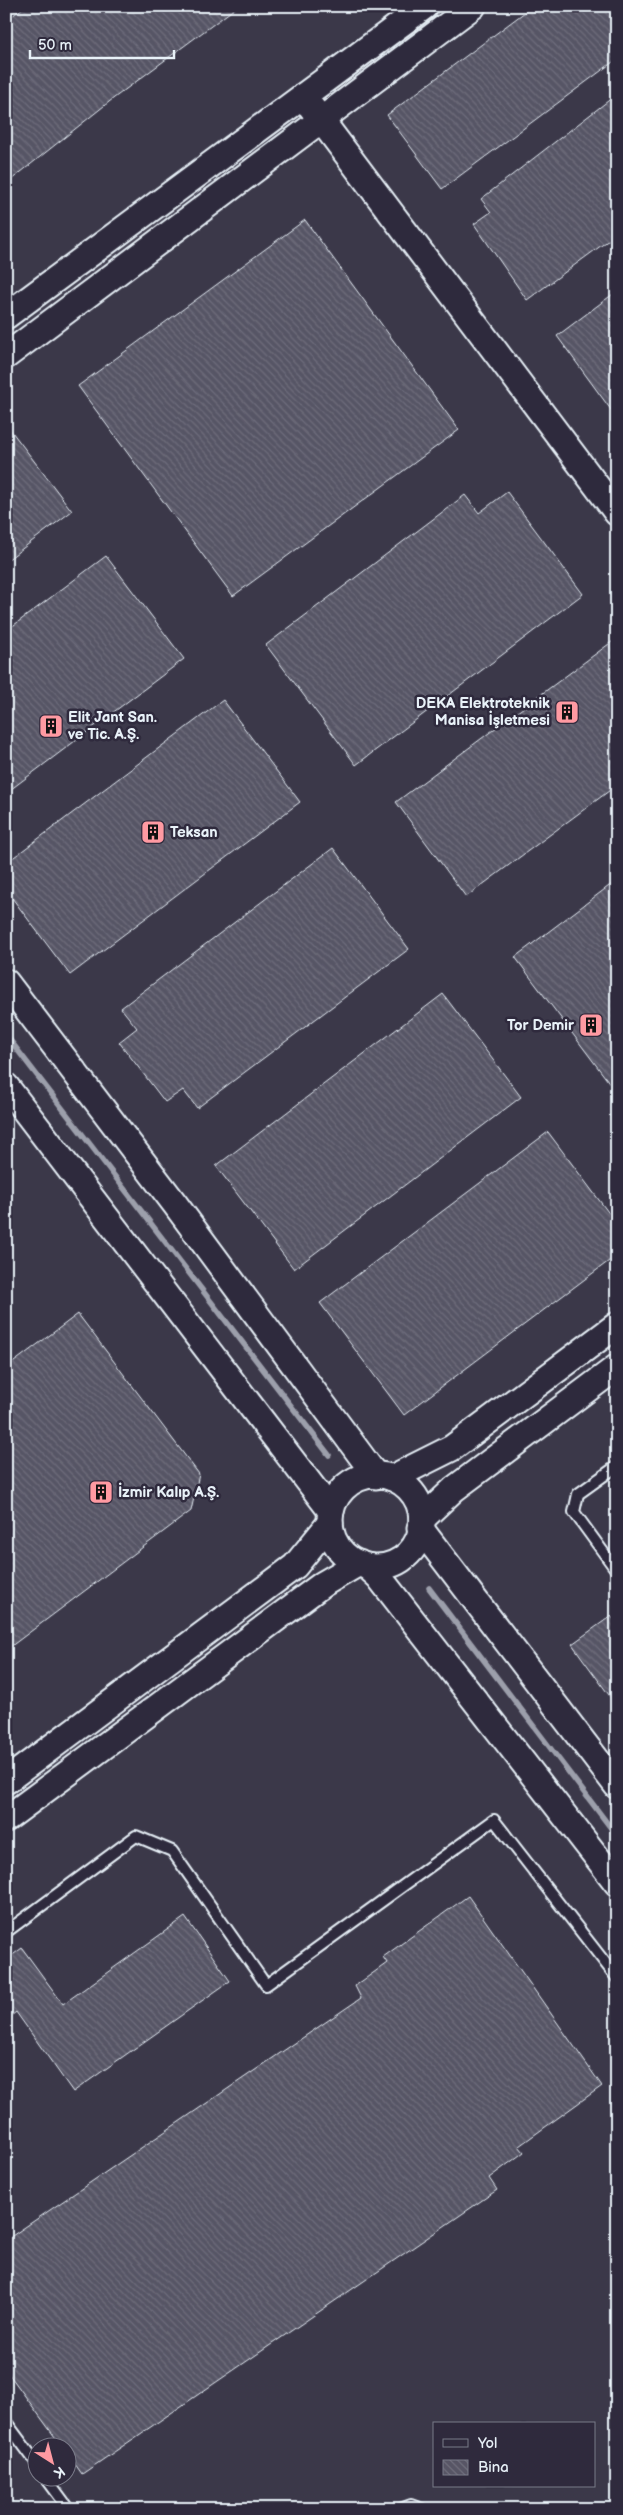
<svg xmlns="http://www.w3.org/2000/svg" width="623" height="2515" viewBox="0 0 623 2515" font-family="'Balsamiq Sans',sans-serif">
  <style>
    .built { fill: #3b3749; fill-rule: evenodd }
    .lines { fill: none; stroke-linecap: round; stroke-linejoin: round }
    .stream { stroke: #9c9fab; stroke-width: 5.5 }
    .building { fill: url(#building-back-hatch); stroke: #e8f1f8 }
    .service-casing { stroke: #e8f1f8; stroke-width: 14 }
    .tertiary-casing { stroke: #e8f1f8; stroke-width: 29 }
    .service { stroke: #2f2a3d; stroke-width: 10 }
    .tertiary { stroke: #2f2a3d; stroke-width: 25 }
    .labels { text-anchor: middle; stroke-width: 5; stroke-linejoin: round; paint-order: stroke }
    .poi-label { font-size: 15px; font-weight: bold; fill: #e8f1f8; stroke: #2f2a3d; text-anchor: start }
  </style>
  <defs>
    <pattern id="building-back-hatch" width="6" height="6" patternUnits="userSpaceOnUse" patternTransform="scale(1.25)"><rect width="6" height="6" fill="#575565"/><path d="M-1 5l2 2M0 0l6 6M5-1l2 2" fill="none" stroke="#6f6e7c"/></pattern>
  </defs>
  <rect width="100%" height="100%" fill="#2f2a3d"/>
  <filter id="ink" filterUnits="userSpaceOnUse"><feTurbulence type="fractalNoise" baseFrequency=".02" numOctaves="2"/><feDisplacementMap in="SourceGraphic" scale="10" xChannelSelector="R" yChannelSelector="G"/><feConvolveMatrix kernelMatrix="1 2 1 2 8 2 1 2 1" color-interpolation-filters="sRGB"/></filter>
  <g filter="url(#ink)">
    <path class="built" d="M6 6H617V2509H6ZM434 2424H594V2486H434ZM38 2448H68V2478H38Z"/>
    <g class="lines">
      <g class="stream">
        <path d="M6 1035 329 1455"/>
        <path d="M429 1588 617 1836"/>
      </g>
    </g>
    <g class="building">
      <path d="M26 6H238L114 98 6 184V20Z"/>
      <path d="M533 6H617V59L442 189 387 115Z"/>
      <path d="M617 94V234L527 300 474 224 491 212 481 199Z"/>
      <path d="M305 220 459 430 233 596 78 386Z"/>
      <path d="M617 291V418L557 336Z"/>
      <path d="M6 424 72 511 6 561Z"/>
      <path d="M507 492 583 594 356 765 266 645 465 495 479 513Z"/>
      <path d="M106 556 184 659 6 793V631Z"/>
      <path d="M617 638V785L466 897 396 802Z"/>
      <path d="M223 700 300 802 70 975 6 890V863Z"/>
      <path d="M333 848 409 949 197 1108 183 1090 165 1102 119 1042 137 1028 121 1008Z"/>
      <path d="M617 880V1093L515 957Z"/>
      <path d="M443 994 521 1097 294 1269 216 1166Z"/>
      <path d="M548 1132 617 1224V1255L404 1415 320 1303Z"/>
      <path d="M78 1314 199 1474 191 1511 6 1650V1368Z"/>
      <path d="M611 1616 617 1624V1706L572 1644Z"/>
      <path d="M468 1896 602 2086 519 2146 524 2152 489 2178 497 2190 82 2474 68 2454V2448H63L6 2370V2240L361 1998 355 1986 387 1963 383 1957Z"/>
      <path d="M185 1917 230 1981 73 2092 16 2012 6 2020V1960L22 1948 63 2004Z"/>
    </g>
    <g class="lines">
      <g class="service-casing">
        <g id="service">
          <path d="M617 1466 578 1494 574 1512 617 1571"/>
          <path d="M6 1932 136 1836 172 1851 266 1985 494 1820 617 1978"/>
          <path d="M6 2422 38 2465"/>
          <path d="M46 2478 69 2509"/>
          <path d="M400 2509 411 2505 422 2509"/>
        </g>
      </g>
      <g class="tertiary-casing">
        <g id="tertiary">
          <path d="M303 96 617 513"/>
          <path d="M6 316 425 6"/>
          <path d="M6 356 473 6"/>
          <path d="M6 982 175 1204 376 1476"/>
          <path d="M6 1086 331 1511"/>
          <circle cx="376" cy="1521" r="46"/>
          <path d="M392 1478 452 1448 617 1325"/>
          <path d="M422 1519 454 1489 617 1367"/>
          <path d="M420 1528 617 1786"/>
          <path d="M367 1566 379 1577 617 1883"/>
          <path d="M6 1781 295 1566 330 1523"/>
          <path d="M6 1819 323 1584 359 1563"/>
        </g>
      </g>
      <use href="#service" class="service"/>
      <use href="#tertiary" class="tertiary"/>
    </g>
  </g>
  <defs>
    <g id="building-square" transform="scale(1.25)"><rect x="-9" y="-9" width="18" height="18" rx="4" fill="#ff9aa2" stroke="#2f2a3d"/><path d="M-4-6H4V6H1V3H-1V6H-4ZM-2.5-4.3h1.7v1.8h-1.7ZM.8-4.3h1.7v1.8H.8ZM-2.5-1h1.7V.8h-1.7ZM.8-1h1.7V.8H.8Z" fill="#111"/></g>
  </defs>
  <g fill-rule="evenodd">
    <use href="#building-square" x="567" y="712"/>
    <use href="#building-square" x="51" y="726"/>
    <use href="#building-square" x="153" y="832"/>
    <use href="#building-square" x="591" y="1025"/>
    <use href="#building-square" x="101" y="1492"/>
  </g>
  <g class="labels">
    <g class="poi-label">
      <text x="550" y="708" text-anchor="end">DEKA Elektroteknik<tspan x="550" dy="17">Manisa İşletmesi</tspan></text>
      <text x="68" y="722">Elit Jant San.<tspan x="68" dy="17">ve Tic. A.Ş.</tspan></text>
      <text x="170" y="837">Teksan</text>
      <text x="574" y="1030" text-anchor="end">Tor Demir</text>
      <text x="118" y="1497">İzmir Kalıp A.Ş.</text>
    </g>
  </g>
  <rect width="623" height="2515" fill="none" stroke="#2f2a3d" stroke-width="25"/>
  <rect x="12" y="12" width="598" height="2490" fill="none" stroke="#e8f1f8" stroke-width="2" filter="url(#ink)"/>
  <rect x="433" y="2422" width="162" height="65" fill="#2f2a3d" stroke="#797a88"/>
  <rect x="443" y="2439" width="25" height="8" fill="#2f2a3d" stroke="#797a88"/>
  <text x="478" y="2448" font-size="15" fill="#e8f1f8">Yol</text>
  <rect x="443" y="2460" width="25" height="15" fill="url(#building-back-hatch)" stroke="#797a88"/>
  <text x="478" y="2472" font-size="15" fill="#e8f1f8">Bina</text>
  <g transform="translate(52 2462) rotate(144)"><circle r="24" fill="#2f2a3d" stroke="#797a88"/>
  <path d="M0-4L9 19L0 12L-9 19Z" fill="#ff9aa2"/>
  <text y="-8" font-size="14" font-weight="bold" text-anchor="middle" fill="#e8f1f8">K</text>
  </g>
  <path d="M30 50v8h144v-8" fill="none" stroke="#e8f1f8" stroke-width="2.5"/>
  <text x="38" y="50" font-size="15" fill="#e8f1f8" stroke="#2f2a3d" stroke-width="4" paint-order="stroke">50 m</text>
</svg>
